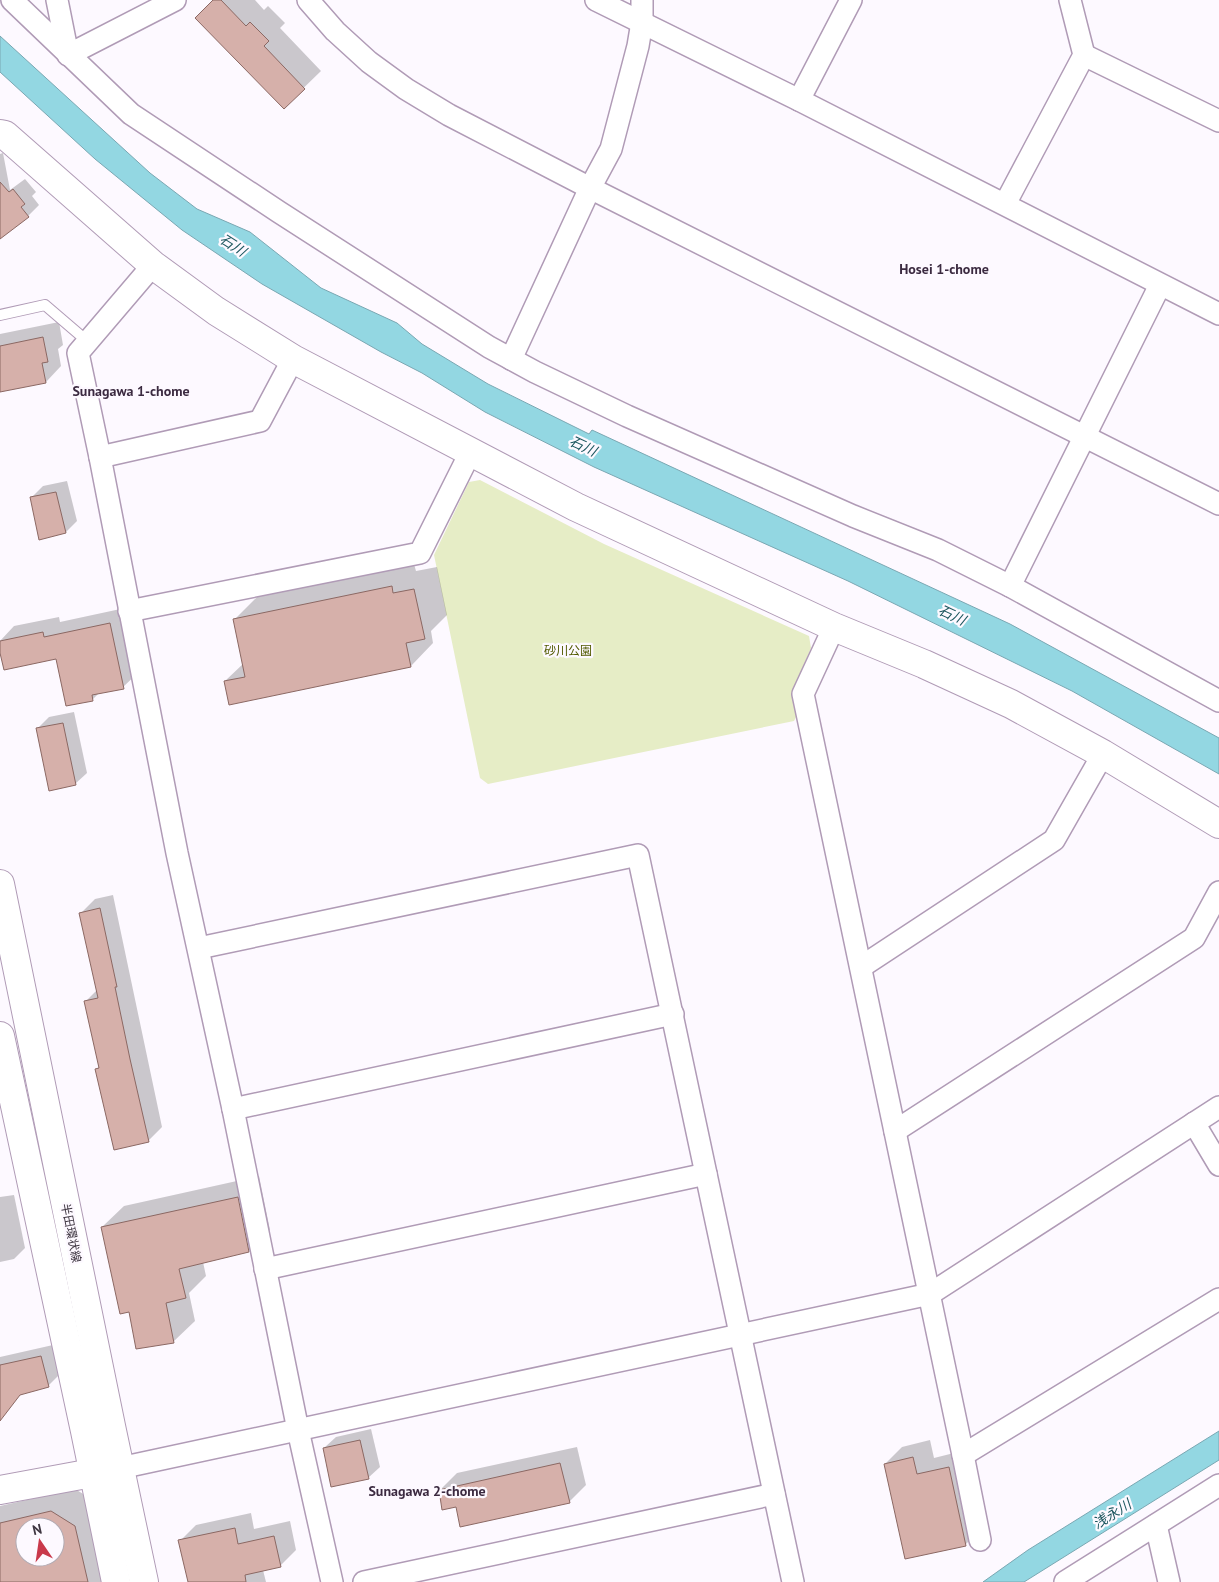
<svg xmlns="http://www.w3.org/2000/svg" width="1219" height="1582" viewBox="0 0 1219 1582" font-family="'PT Sans','Noto Sans JP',sans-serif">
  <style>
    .green { fill: #e6edc6 }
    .water { fill: #93d7e2; stroke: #7aa7b2 }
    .shadow { fill: #0003; fill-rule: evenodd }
    .building { fill: #d6b0aa; stroke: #8b6863; fill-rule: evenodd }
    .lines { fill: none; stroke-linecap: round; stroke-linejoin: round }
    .lane-casing { stroke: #b09bb6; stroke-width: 12 }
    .street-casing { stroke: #b09bb6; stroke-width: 24 }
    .secondary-casing { stroke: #b09bb6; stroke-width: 30 }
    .lane { stroke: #fff; stroke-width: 10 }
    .street { stroke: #fff; stroke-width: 21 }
    .secondary { stroke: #fff; stroke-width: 28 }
    .labels { text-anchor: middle; stroke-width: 4.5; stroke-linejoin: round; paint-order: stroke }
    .park-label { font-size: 12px; fill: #525a01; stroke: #fdf9ff }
    .street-label { font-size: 12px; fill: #3e3641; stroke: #fdf9ff }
    .water-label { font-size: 14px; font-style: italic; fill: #1d575f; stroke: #fdf9ff }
    .neighbourhood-label { font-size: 14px; font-weight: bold; fill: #3b2a40; stroke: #fdf9ff }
  </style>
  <rect width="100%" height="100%" fill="#fdf9ff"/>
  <path class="green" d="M480 480 604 544 809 636 811 648 792 693 797 715 794 721 488 784 480 778 434 555 469 482Z"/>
  <g class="water">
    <path d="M0 36 150 173 197 209 250 232 321 288 397 323 422 344 488 384 589 434 592 430 1010 624 1219 738V774L1072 691 848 581 594 467 485 412 422 373 381 352 262 284 182 230 95 159 0 72Z"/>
    <path d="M1219 1431V1460L1024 1582H983L1028 1550Z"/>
  </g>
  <g class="shadow">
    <path d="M214 0H255L264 10 268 6 285 23 280 28 321 71 284 107Z"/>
    <path d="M3 153 10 190 25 179 36 192 32 196 39 205 28 216 0 232V154Z"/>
    <path d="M59 322 63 345 58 349 61 366 46 382 0 391V334Z"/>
    <path d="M67 481 77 521 66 532 31 498 43 486Z"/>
    <path d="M414 564 416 571 437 567 447 615 431 631 433 643 411 666 225 681 244 663 234 620 257 597Z"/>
    <path d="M125 608 139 672 123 687 99 693 92 700 56 657 0 648V641L14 626 59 617 60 622Z"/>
    <path d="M74 712 87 773 75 784 37 729 49 717Z"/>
    <path d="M113 895 162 1127 148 1141 97 1069 99 1067 85 1002 97 990 81 913 95 899Z"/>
    <path d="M259 1176 270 1230 249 1251 203 1262 206 1276 189 1293 195 1321 173 1342 130 1310 102 1227 124 1206Z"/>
    <path d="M14 1195 25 1248 14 1259 0 1262V1197Z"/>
    <path d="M53 1345 59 1375 48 1386 0 1398V1357Z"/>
    <path d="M371 1429 380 1467 368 1478 324 1448 336 1437Z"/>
    <path d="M930 1440 934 1458 966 1450 983 1527 966 1544 906 1558 885 1464 902 1447Z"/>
    <path d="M577 1447 586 1485 569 1502 457 1506 440 1490 457 1473Z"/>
    <path d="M75 1489 98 1503 113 1571 102 1582H0V1506ZM25 1527H55V1557H25Z"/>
    <path d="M251 1513 254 1529 290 1521 296 1550 280 1566 263 1570 266 1582H189L180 1541 196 1525Z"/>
  </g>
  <g class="building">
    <path d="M213 0H221L246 26 250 22 269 41 264 46 305 89 284 109 195 18Z"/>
    <path d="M0 182 9 192 13 189 25 204 21 207 29 217 0 239Z"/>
    <path d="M43 337 48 362 42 363 46 383 0 392V346Z"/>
    <path d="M56 492 66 533 39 540 30 497Z"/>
    <path d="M392 586 393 593 414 589 425 639 406 643 411 667 229 705 224 681 245 677 233 619Z"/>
    <path d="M110 623 124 689 92 695 93 701 66 706 56 659 4 670 0 653V641L43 632 44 637Z"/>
    <path d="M63 723 76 785 49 791 36 728Z"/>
    <path d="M100 908 117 987H115L130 1059 149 1142 114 1150 95 1069 99 1068 84 1001 98 998 79 913Z"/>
    <path d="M238 1197 249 1252 179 1269 186 1298 166 1303 174 1343 136 1349 129 1312 120 1314 101 1227Z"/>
    <path d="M41 1356 49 1387 20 1395 0 1421V1365Z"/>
    <path d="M360 1440 369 1479 331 1487 323 1448Z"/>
    <path d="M913 1457 917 1474 949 1467 966 1546 905 1559 884 1464Z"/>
    <path d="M560 1463 570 1503 460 1527 456 1507 442 1510 439 1490Z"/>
    <path d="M51 1511 75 1526 88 1582H0V1523ZM25 1527H55V1557H25Z"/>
    <path d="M235 1528 238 1544 274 1536 281 1567 245 1575 246 1582H188L178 1540Z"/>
  </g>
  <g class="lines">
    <g class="lane-casing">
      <path id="lane" d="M0 315 45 305 87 341"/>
    </g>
    <g class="street-casing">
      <g id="street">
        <path d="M12 0 131 114 279 212 489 347 535 372 627 416 853 516 938 550 1010 586 1219 701"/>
        <path d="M57 0 68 55 175 0"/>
        <path d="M308 0 335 31 369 62 406 89 449 115 590 188 1219 504"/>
        <path d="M596 0 799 100 1219 314"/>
        <path d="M1084 55 1219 121"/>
        <path d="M799 100 851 0"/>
        <path d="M1005 204 1084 55 1070 0"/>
        <path d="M153 265 78 353 100 457 177 853 233 1109 298 1430 332 1582"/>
        <path d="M511 359 590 188 611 149 638 46 642 22V0"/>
        <path d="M100 457 260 421 293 359"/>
        <path d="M1010 586 1160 285"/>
        <path d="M129 611 420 553 471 451"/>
        <path d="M834 627 803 694 963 1455 980 1540"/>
        <path d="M199 948 638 855 793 1582"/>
        <path d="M861 967 1054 840 1103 754"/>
        <path d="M233 1109 673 1014"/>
        <path d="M1194 1123 1219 1165"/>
        <path d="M895 1131 1194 938 1219 892"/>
        <path d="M265 1269 706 1174"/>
        <path d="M963 1455 1219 1299"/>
        <path d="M106 1471 930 1294 1219 1107"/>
        <path d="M1156 1525 1169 1582"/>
        <path d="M364 1582 774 1494"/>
        <path d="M1065 1582 1219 1485"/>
      </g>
    </g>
    <g class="secondary-casing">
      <g id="secondary">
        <path d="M0 134 5 135 153 265 216 311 293 359 576 507 834 627 924 664 1011 704 1103 754 1219 824"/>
        <path d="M0 884 111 1426 144 1582"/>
        <path d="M0 1036 85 1431 116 1582"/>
        <path d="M0 1490 92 1473"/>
      </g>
    </g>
    <use href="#lane" class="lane"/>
    <use href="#street" class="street"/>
    <use href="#secondary" class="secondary"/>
  </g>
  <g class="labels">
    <g class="park-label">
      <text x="568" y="655">砂川公園</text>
    </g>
    <g class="street-label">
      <text transform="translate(71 1233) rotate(79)" y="4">半田環状線</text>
    </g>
    <g class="water-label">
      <text transform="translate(233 245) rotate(33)" y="5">石川</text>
      <text transform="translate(583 446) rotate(25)" y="5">石川</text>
      <text transform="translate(952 615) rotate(25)" y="5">石川</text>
      <text transform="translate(1112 1514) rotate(-32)" y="5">浅永川</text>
    </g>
    <g class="neighbourhood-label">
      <text x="944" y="274">Hosei 1-chome</text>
      <text x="131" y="396">Sunagawa 1-chome</text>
      <text x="427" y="1496">Sunagawa 2-chome</text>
    </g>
  </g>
  <g transform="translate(40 1542) rotate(347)"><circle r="24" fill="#fdf9ff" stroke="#b1abb3"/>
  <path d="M0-4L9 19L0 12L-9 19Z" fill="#c9394b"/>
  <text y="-8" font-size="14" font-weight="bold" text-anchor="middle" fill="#3e3641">N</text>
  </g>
</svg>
